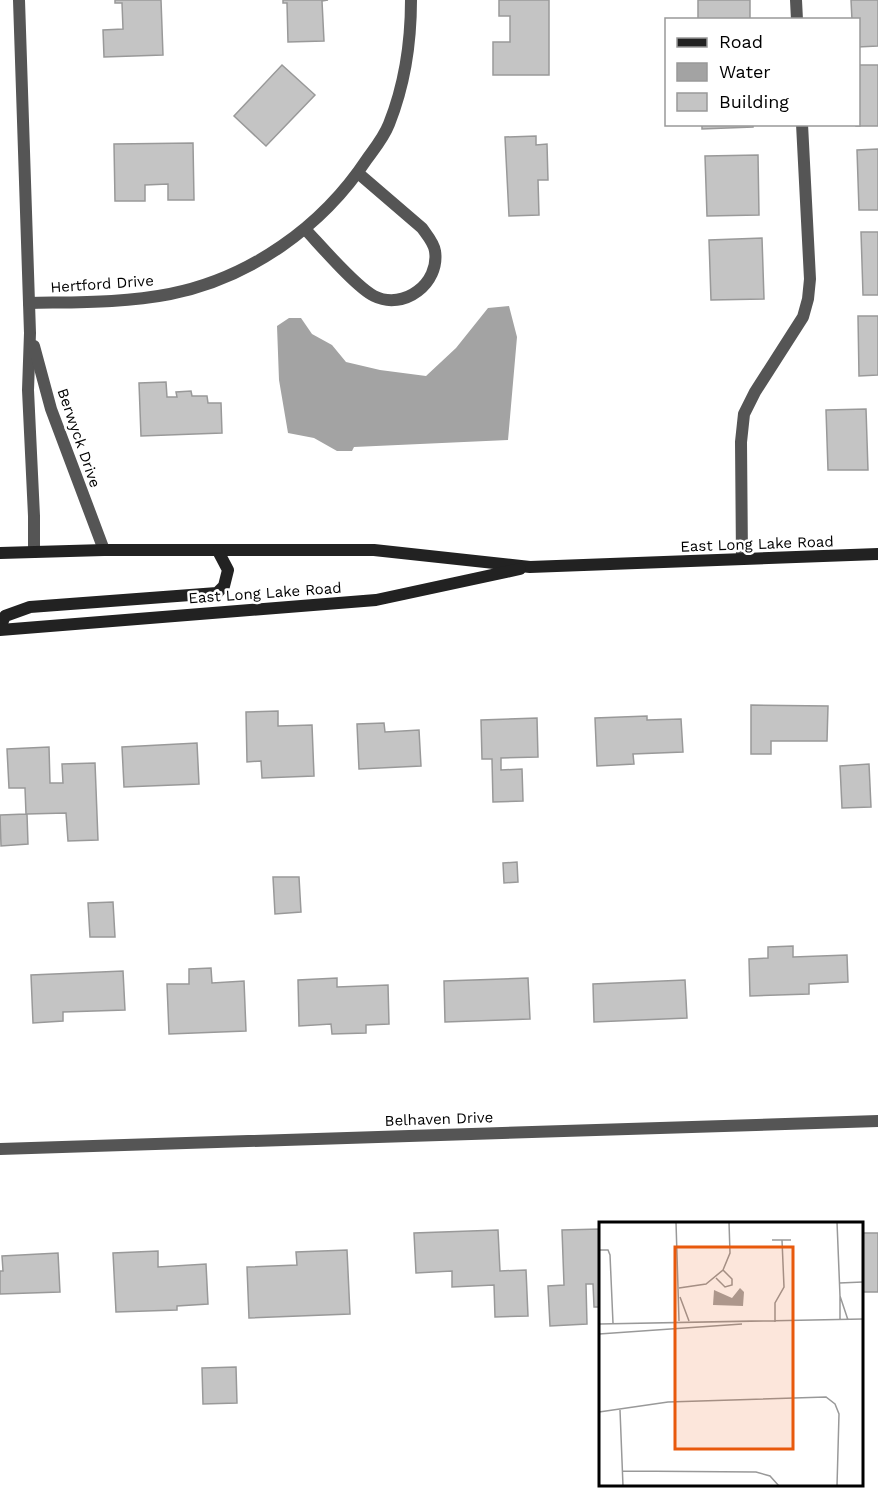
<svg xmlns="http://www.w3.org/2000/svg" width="878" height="1501" viewBox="0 0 878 1501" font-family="'Work Sans',sans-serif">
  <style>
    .water { fill: #a3a3a3 }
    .building { fill: #c4c4c4; stroke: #999; stroke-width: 1.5 }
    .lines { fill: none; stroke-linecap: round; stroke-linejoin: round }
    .street { stroke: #555; stroke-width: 12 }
    .secondary { stroke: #222; stroke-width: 12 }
    .labels { text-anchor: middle; stroke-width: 5; stroke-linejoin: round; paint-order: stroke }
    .street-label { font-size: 15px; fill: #000; stroke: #fff }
    .inset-road { fill: none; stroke: #999; stroke-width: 1.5 }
    .view { fill: #e8590c; fill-opacity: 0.15; stroke: #e8590c; stroke-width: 3 }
    .inset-edge { fill: none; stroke: #000; stroke-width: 3 }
  </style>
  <rect width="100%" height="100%" fill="#fff"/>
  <path class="water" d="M509 306 517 337 508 440 354 447 352 451H337L314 438 288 433 279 380 277 326 289 318H301L312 334 332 345 346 362 380 370 426 376 456 348 488 308Z"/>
  <g class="building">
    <path d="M115 0H161L163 55 104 57 103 30 123 29 122 3H115Z"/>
    <path d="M283 0H328L322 1 324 41 288 42 287 3H283Z"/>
    <path d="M499 0H549V75H493V42H510V16H499Z"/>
    <rect x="698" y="0" width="52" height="20"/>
    <path d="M851 0H878V46L858 47V20H852Z"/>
    <path d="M282 65 315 95 266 146 234 116Z"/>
    <path d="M858 65H878V126H856V124H858Z"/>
    <path d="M702 124H753V127L702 129Z"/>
    <path d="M536 136V145L547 144 548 180H538L539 215 509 216 505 137Z"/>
    <path d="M193 143 194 200H168V184L145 185V201H115L114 144Z"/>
    <path d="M878 149V210H859L857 150Z"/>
    <path d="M758 155 759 215 707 216 705 156Z"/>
    <path d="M861 232H878V295H863Z"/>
    <path d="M762 238 764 299 711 300 709 240Z"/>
    <path d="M858 316H878V375L859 376Z"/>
    <path d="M166 382 167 397H177L176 392 191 391 192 396H207L208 403H221L222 433 141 436 139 383Z"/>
    <path d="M866 409 868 470H828L826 410Z"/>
    <path d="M751 705 828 706 827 741H771V754H751Z"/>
    <path d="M278 711V726L312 725 314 776 262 778 261 761 247 762 246 712Z"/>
    <path d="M647 716V720L681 719 683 752 633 754 634 764 597 766 595 718Z"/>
    <path d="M537 718 538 757 501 758V770L522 769 523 801 493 802 492 759H482L481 720Z"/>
    <path d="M384 723 385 732 419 730 421 766 359 769 357 724Z"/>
    <path d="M197 743 199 784 124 787 122 747Z"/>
    <path d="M49 747 50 783H63L62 764 95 763 98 840 68 841 66 813 27 814 28 844 1 846 0 815 26 814 25 788H9L7 749Z"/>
    <path d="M869 764 871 807 842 808 840 766Z"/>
    <path d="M517 862 518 882 504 883 503 863Z"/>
    <path d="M273 877H299L301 912 275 914Z"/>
    <path d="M113 902 115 937H90L88 903Z"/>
    <path d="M793 946V957L847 955 848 982 809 984V994L750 996 749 959 768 958V947Z"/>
    <path d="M211 968 212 983 244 981 246 1031 169 1034 167 984H189V969Z"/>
    <path d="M123 971 125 1010 63 1012V1021L33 1023 31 975Z"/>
    <path d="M337 978V987L388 985 389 1024 366 1025V1033L332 1034 331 1024 299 1026 298 980Z"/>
    <path d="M528 978 530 1019 445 1022 444 981Z"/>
    <path d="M685 980 687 1018 594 1022 593 984Z"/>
    <path d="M600 1229V1307H594L593 1284H586L587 1324 550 1326 548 1286 564 1285 562 1230Z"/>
    <path d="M498 1230 500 1271 526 1270 528 1316 495 1317 494 1285 452 1287V1271L416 1273 414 1233Z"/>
    <rect x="862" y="1233" width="16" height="59"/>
    <path d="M347 1250 350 1314 249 1318 247 1267 297 1265 296 1252Z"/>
    <path d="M158 1251V1267L206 1264 208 1304 177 1306V1310L116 1312 113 1253Z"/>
    <path d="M58 1253 60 1292 0 1294V1271H3L2 1256Z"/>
    <path d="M236 1367 237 1403 203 1404 202 1368Z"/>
  </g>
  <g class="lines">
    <g class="street">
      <path d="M19 0 30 333 28 390 34 516V552"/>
      <path d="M796 0 797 20"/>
      <path d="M305 229C321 246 356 287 374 296 404 311 440 283 435 251 434 243 427 235 422 228L358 173"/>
      <path d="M29 303C76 302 124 303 170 294 250 278 322 227 367 159 375 148 384 137 389 124 405 84 411 43 411 0"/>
      <path d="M34 346 51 409 104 550"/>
      <path d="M742 559 741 442 744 414 755 392 803 317 808 299 810 279 802 124"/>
      <path d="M0 1149 878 1121"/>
    </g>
    <g class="secondary">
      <path d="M0 553 104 550H374L530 567 878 554"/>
      <path d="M0 628 5 616 30 607 217 593 224 586 228 570 218 551"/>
      <path d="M0 630 376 600 520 569"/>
    </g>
  </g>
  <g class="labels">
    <g class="street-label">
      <text transform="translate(102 284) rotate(-4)" y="5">Hertford Drive</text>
      <text transform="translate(79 438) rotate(71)" y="5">Berwyck Drive</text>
      <text transform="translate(757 544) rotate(-2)" y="5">East Long Lake Road</text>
      <text transform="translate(265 593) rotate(-4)" y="5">East Long Lake Road</text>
      <text transform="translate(439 1119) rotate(-2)" y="5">Belhaven Drive</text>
    </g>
  </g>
  <g transform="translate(599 1222)">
    <rect width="264" height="264" fill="#fff"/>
    <path d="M141 66 145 70 144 84 114 83 115 68 133 76Z" fill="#a3a3a3"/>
    <path class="inset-road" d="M77 0 80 99M238 0 241 74M173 18H192M0 28H9L11 33 14 101M117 56 126 65 133 63V57L124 48M240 61 264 60M80 66 107 62 124 48 131 31 130 0M81 75 90 99M241 98V74L249 98M176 100V81L185 65 183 18M0 102 264 97M0 112 143 102M21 188 24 264M0 190 69 180 227 175 236 182 240 192 238 264M23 249 157 250 171 254 180 264"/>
    <path class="view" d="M76 25H194V227H76Z"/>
    <rect width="264" height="264" class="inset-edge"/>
  </g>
  <rect x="665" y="18" width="195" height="108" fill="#ffffff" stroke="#999999" stroke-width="1.5"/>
  <rect x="677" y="38" width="30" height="9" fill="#222222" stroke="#999999" stroke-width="1.5"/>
  <text x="719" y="48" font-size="18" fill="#000000">Road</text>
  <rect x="677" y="63" width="30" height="18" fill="#a3a3a3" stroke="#999999" stroke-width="1.5"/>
  <text x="719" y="78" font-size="18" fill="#000000">Water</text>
  <rect x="677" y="93" width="30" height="18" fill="#c4c4c4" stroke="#999999" stroke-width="1.5"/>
  <text x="719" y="108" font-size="18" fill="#000000">Building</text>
</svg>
